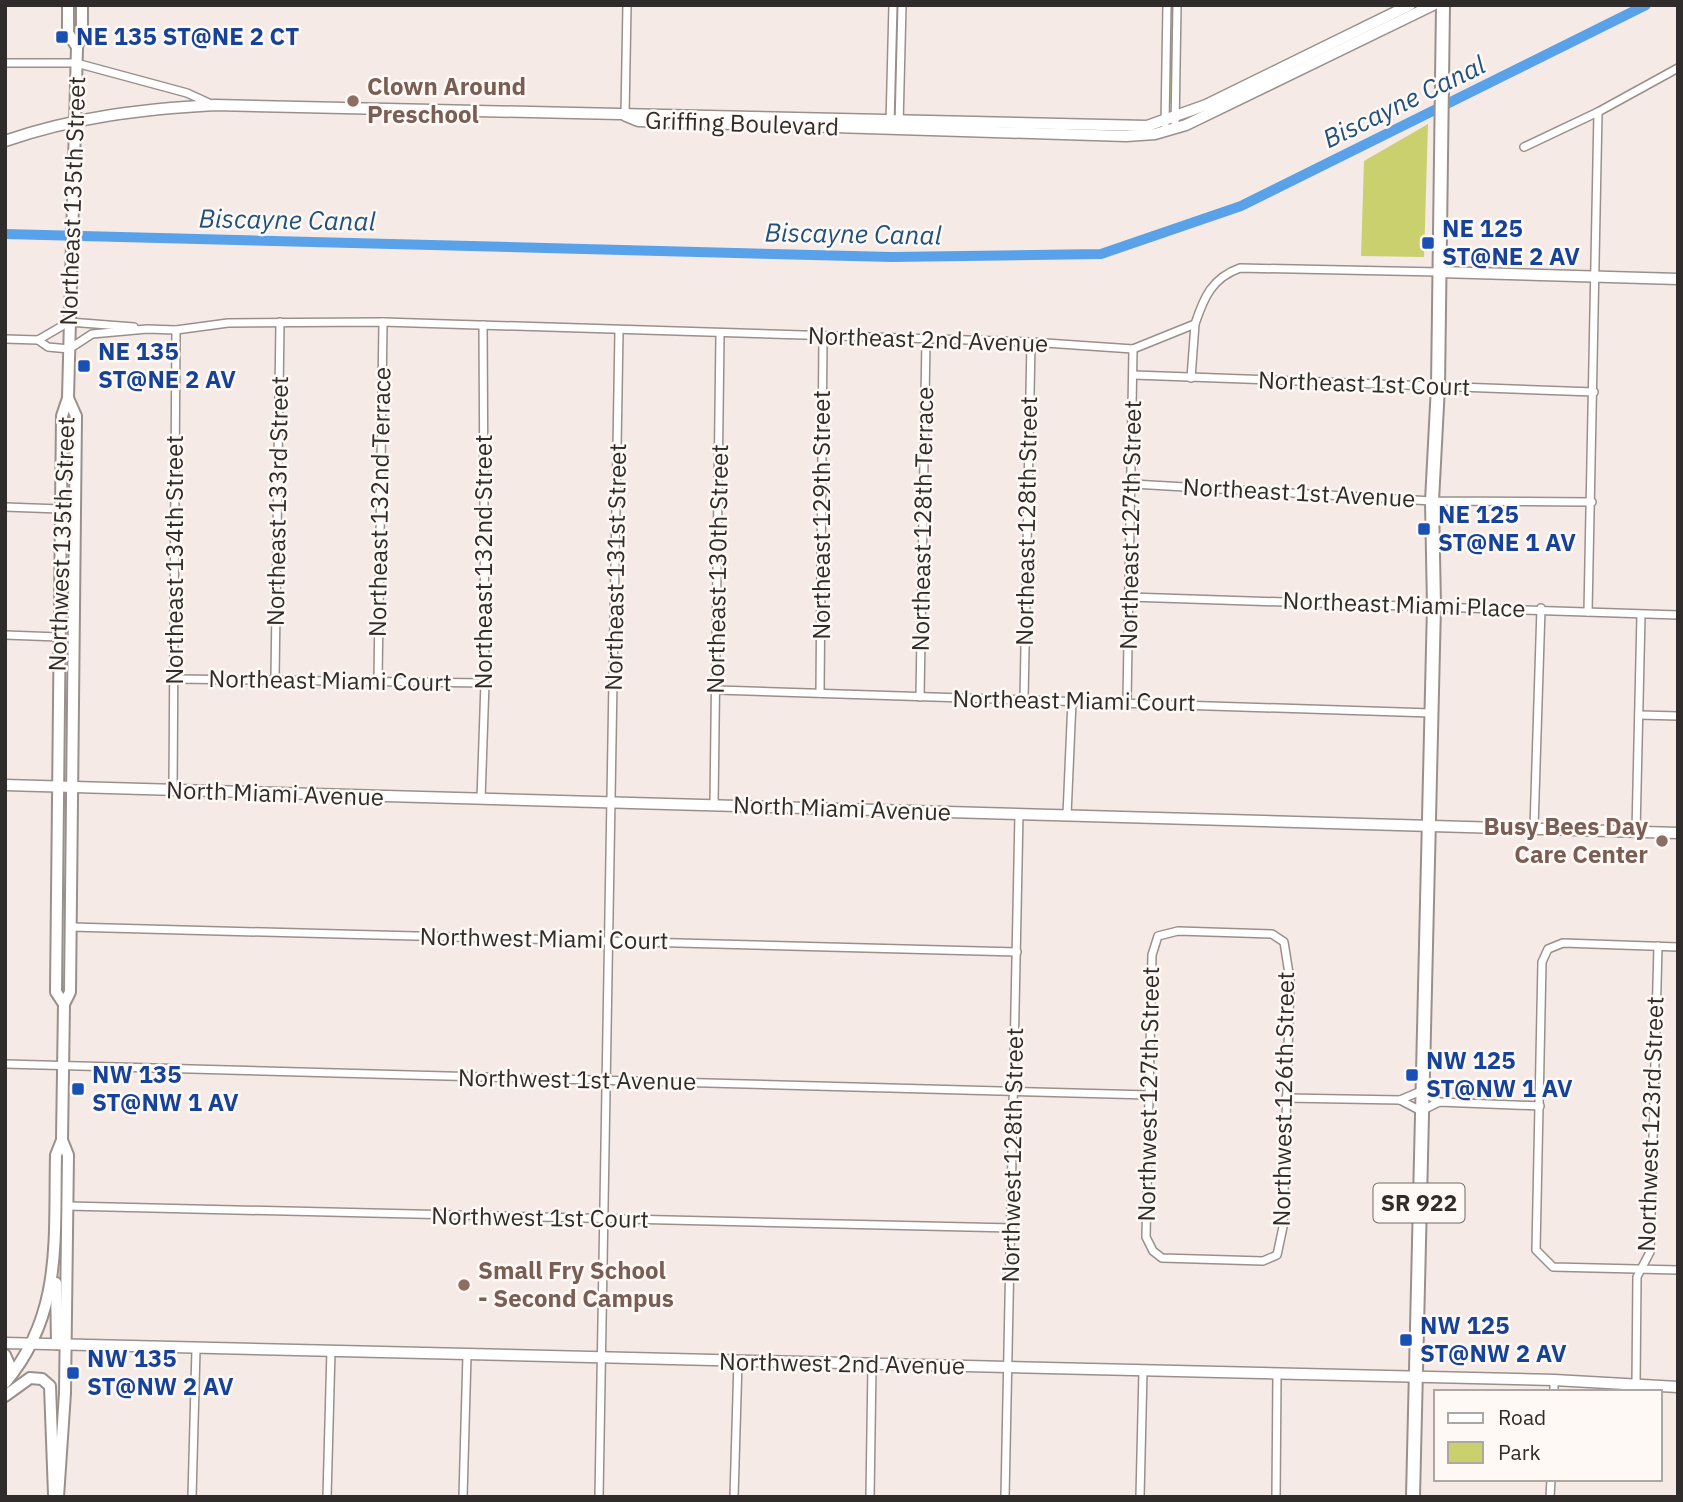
<svg xmlns="http://www.w3.org/2000/svg" width="1683" height="1502" viewBox="0 0 1683 1502" font-family="'IBM Plex Sans',sans-serif">
  <style>
    .grass { fill: url(#grass-dots) }
    .park { fill: #c9d06d }
    .lines { fill: none; stroke-linecap: round; stroke-linejoin: round }
    .canal { stroke: #59a2e9; stroke-width: 10 }
    .minor-casing { stroke: #99908c; stroke-width: 10 }
    .tertiary-casing { stroke: #99908c; stroke-width: 13 }
    .secondary-casing { stroke: #99908c; stroke-width: 14 }
    .primary-casing { stroke: #99908c; stroke-width: 16 }
    .minor { stroke: #fff; stroke-width: 7 }
    .tertiary { stroke: #fff; stroke-width: 10 }
    .secondary { stroke: #fff; stroke-width: 10 }
    .primary { stroke: #fff; stroke-width: 12 }
    .transit-dot { fill: #1a4fb4; stroke: #fff9f6; stroke-width: 2.5 }
    .education-dot { fill: #8d6e63; stroke: #fff9f6; stroke-width: 2.5 }
    .labels { text-anchor: middle; stroke-width: 5; stroke-linejoin: round; paint-order: stroke }
    .shield { fill: #fff9f6; stroke: #6e6a68; stroke-width: 2 }
    .shield-label { font-size: 23px; font-weight: bold; fill: #302c2b }
    .transit-label { font-size: 24px; font-weight: bold; fill: #164399; stroke: #fff9f6; text-anchor: start }
    .education-label { font-size: 24px; font-weight: bold; fill: #785e54; stroke: #fff9f6; text-anchor: start }
    .street-label { font-size: 24px; fill: #302c2b; stroke: #fff9f6 }
    .water-label { font-size: 26px; font-style: italic; fill: #1e517f; stroke: #fff9f6 }
  </style>
  <defs>
    <pattern id="grass-dots" width="8" height="8" patternUnits="userSpaceOnUse" patternTransform="scale(1.75)"><rect width="8" height="8" fill="#c9d06d"/><path d="M2 2h.1M6 6h.1" fill="none" stroke="#adb35f" stroke-width="1.8" stroke-linecap="round"/></pattern>
  </defs>
  <rect width="100%" height="100%" fill="#f5eae6"/>
  <path class="grass" d="M1170 5H1175L1172 104H1169Z"/>
  <path class="park" d="M1428 124 1424 257 1361 256 1364 161Z"/>
  <g class="lines">
    <path class="canal" d="M5 234 892 257 1101 254 1241 206 1646 5"/>
    <g class="minor-casing">
      <g id="minor">
        <path d="M5 63H76L187 93 211 104"/>
        <path d="M625 116 627 5"/>
        <path d="M890 124 893 5"/>
        <path d="M1165 124 1167 5"/>
        <path d="M899 125 902 5"/>
        <path d="M1175 128 1177 5"/>
        <path d="M1524 147 1598 112 1678 68"/>
        <path d="M5 339 38 340 69 322 134 327"/>
        <path d="M38 340 48 347 69 349 92 334 147 329 176 330 228 323 383 322 1031 342 1133 349 1195 324C1204 297 1212 278 1240 268L1439 272"/>
        <path d="M1134 375 1594 392"/>
        <path d="M1191 378 1195 324"/>
        <path d="M1133 484 1432 501 1592 502"/>
        <path d="M5 507 60 509"/>
        <path d="M1130 597 1678 615"/>
        <path d="M1588 612 1598 112"/>
        <path d="M5 635 59 637"/>
        <path d="M175 679 485 683"/>
        <path d="M275 679 280 322"/>
        <path d="M378 681 383 322"/>
        <path d="M717 690 1431 713"/>
        <path d="M820 693 823 337"/>
        <path d="M920 697 926 340"/>
        <path d="M1024 699 1031 342"/>
        <path d="M1127 701 1133 349"/>
        <path d="M1639 715 1678 716"/>
        <path d="M173 790 176 330"/>
        <path d="M481 799 485 683 483 325"/>
        <path d="M714 805 720 334"/>
        <path d="M1067 815 1072 701"/>
        <path d="M1534 828 1541 608"/>
        <path d="M1636 831 1641 615"/>
        <path d="M71 927 1017 952"/>
        <path d="M1178 931 1272 934 1284 942 1290 980 1283 1227 1277 1255 1263 1261 1162 1258 1153 1251 1146 1237 1152 955 1158 936Z"/>
        <path d="M1678 947 1563 943 1548 949 1542 962 1536 1250 1553 1267 1678 1270"/>
        <path d="M5 1064 1149 1095"/>
        <path d="M1286 1098 1400 1100 1421 1111 1439 1102 1540 1106"/>
        <path d="M1400 1100 1421 1091 1439 1102"/>
        <path d="M68 1206 1012 1228"/>
        <path d="M1636 1384 1637 1277 1650 1252 1658 946"/>
        <path d="M1554 1392V1380"/>
        <path d="M192 1497 196 1349"/>
        <path d="M327 1497 331 1350"/>
        <path d="M463 1497 467 1355"/>
        <path d="M599 1497 619 331"/>
        <path d="M734 1497 738 1361"/>
        <path d="M870 1497 872 1365"/>
        <path d="M1005 1497 1019 814"/>
        <path d="M1140 1497 1143 1371"/>
        <path d="M1276 1497 1277 1374"/>
        <path d="M1550 1497 1551 1479"/>
      </g>
    </g>
    <g class="tertiary-casing">
      <g id="tertiary">
        <path d="M626 116 638 121 1126 136 1155 134 1186 125 1433 5"/>
        <path d="M5 141C74 117 143 109 215 105L1147 126 1206 105 1410 5"/>
        <path d="M1439 272 1678 279"/>
        <path d="M5 785 1678 833"/>
        <path d="M5 1343 1554 1380 1678 1387"/>
      </g>
    </g>
    <g class="secondary-casing">
      <g id="secondary">
        <path d="M68 5V33L77 47"/>
        <path d="M64 1004 56 992 62 416 68 398 77 47 82 33V5"/>
        <path d="M56 1283 57 1344"/>
        <path d="M5 1355 9 1364 7 1380"/>
        <path d="M5 1383C63 1314 54 1240 56 1155L62 1140 64 1004 70 992 76 416 68 398"/>
        <path d="M5 1396 30 1378 42 1379 50 1386 54 1494"/>
        <path d="M58 1497 65 1393 68 1155 62 1140"/>
      </g>
    </g>
    <g class="primary-casing">
      <path id="primary" d="M1413 1497 1434 606 1432 501 1438 386 1443 5"/>
    </g>
    <use href="#minor" class="minor"/>
    <use href="#tertiary" class="tertiary"/>
    <use href="#secondary" class="secondary"/>
    <use href="#primary" class="primary"/>
  </g>
  <g class="transit-dot">
    <rect x="55" y="30" width="14" height="14" rx="3.5"/>
    <rect x="1421" y="236" width="14" height="14" rx="3.5"/>
    <rect x="77" y="359" width="14" height="14" rx="3.5"/>
    <rect x="1417" y="522" width="14" height="14" rx="3.5"/>
    <rect x="1405" y="1068" width="14" height="14" rx="3.5"/>
    <rect x="71" y="1082" width="14" height="14" rx="3.5"/>
    <rect x="1399" y="1333" width="14" height="14" rx="3.5"/>
    <rect x="66" y="1366" width="14" height="14" rx="3.5"/>
  </g>
  <g class="education-dot">
    <circle cx="353" cy="101" r="7"/>
    <circle cx="1662" cy="841" r="7"/>
    <circle cx="464" cy="1285" r="7"/>
  </g>
  <g class="labels">
    <rect class="shield" x="1373.5" y="1183.5" width="91" height="39" rx="5"/>
    <g class="shield-label">
      <text x="1419" y="1211">SR 922</text>
    </g>
    <g class="transit-label">
      <text x="76" y="45">NE 135 ST@NE 2 CT</text>
      <text x="1442" y="237">NE 125<tspan x="1442" dy="28">ST@NE 2 AV</tspan></text>
      <text x="98" y="360">NE 135<tspan x="98" dy="28">ST@NE 2 AV</tspan></text>
      <text x="1438" y="523">NE 125<tspan x="1438" dy="28">ST@NE 1 AV</tspan></text>
      <text x="1426" y="1069">NW 125<tspan x="1426" dy="28">ST@NW 1 AV</tspan></text>
      <text x="92" y="1083">NW 135<tspan x="92" dy="28">ST@NW 1 AV</tspan></text>
      <text x="1420" y="1334">NW 125<tspan x="1420" dy="28">ST@NW 2 AV</tspan></text>
      <text x="87" y="1367">NW 135<tspan x="87" dy="28">ST@NW 2 AV</tspan></text>
    </g>
    <g class="education-label">
      <text x="367" y="95">Clown Around<tspan x="367" dy="28">Preschool</tspan></text>
      <text x="1648" y="835" text-anchor="end">Busy Bees Day<tspan x="1648" dy="28">Care Center</tspan></text>
      <text x="478" y="1279">Small Fry School<tspan x="478" dy="28">- Second Campus</tspan></text>
    </g>
    <g class="street-label">
      <text transform="translate(742 124) rotate(2)" y="8">Griffing Boulevard</text>
      <text transform="translate(73 201) rotate(-88)" y="8">Northeast 135th Street</text>
      <text transform="translate(928 340) rotate(2)" y="8">Northeast 2nd Avenue</text>
      <text transform="translate(1364 384) rotate(2)" y="8">Northeast 1st Court</text>
      <text transform="translate(1299 493) rotate(3)" y="8">Northeast 1st Avenue</text>
      <text transform="translate(278 501) rotate(-89)" y="8">Northeast 133rd Street</text>
      <text transform="translate(380 502) rotate(-89)" y="8">Northeast 132nd Terrace</text>
      <text transform="translate(822 515) rotate(-90)" y="8">Northeast 129th Street</text>
      <text transform="translate(923 519) rotate(-89)" y="8">Northeast 128th Terrace</text>
      <text transform="translate(1027 521) rotate(-89)" y="8">Northeast 128th Street</text>
      <text transform="translate(1131 525) rotate(-89)" y="8">Northeast 127th Street</text>
      <text transform="translate(62 544) rotate(-88)" y="8">Northwest 135th Street</text>
      <text transform="translate(175 560) rotate(-90)" y="8">Northeast 134th Street</text>
      <text transform="translate(484 562) rotate(-90)" y="8">Northeast 132nd Street</text>
      <text transform="translate(616 567) rotate(-89)" y="8">Northeast 131st Street</text>
      <text transform="translate(718 569) rotate(-89)" y="8">Northeast 130th Street</text>
      <text transform="translate(1404 605) rotate(2)" y="8">Northeast Miami Place</text>
      <text transform="translate(330 681) rotate(1)" y="8">Northeast Miami Court</text>
      <text transform="translate(1074 701) rotate(1)" y="8">Northeast Miami Court</text>
      <text transform="translate(275 794) rotate(2)" y="8">North Miami Avenue</text>
      <text transform="translate(842 809) rotate(2)" y="8">North Miami Avenue</text>
      <text transform="translate(544 939) rotate(1)" y="8">Northwest Miami Court</text>
      <text transform="translate(577 1080) rotate(1)" y="8">Northwest 1st Avenue</text>
      <text transform="translate(1149 1094) rotate(-89)" y="8">Northwest 127th Street</text>
      <text transform="translate(1284 1099) rotate(-89)" y="8">Northwest 126th Street</text>
      <text transform="translate(1651 1124) rotate(-88)" y="8">Northwest 123rd Street</text>
      <text transform="translate(1013 1155) rotate(-89)" y="8">Northwest 128th Street</text>
      <text transform="translate(540 1218) rotate(1)" y="8">Northwest 1st Court</text>
      <text transform="translate(842 1364) rotate(1)" y="8">Northwest 2nd Avenue</text>
    </g>
    <g class="water-label">
      <text transform="translate(1404 102) rotate(-26)" y="9">Biscayne Canal</text>
      <text transform="translate(287 220) rotate(1)" y="9">Biscayne Canal</text>
      <text transform="translate(853 234) rotate(1)" y="9">Biscayne Canal</text>
    </g>
  </g>
  <rect width="1683" height="1502" fill="none" stroke="#302c2b" stroke-width="14"/>
  <rect x="1434" y="1390" width="228" height="91" fill="#fff9f6" stroke="#aca7a5" stroke-width="2"/>
  <rect x="1448" y="1413" width="35" height="10" fill="#ffffff" stroke="#aca7a5" stroke-width="2"/>
  <text x="1498" y="1425" font-size="21" fill="#302c2b">Road</text>
  <rect x="1448" y="1442" width="35" height="21" fill="#c9d06d" stroke="#aca7a5" stroke-width="2"/>
  <text x="1498" y="1460" font-size="21" fill="#302c2b">Park</text>
</svg>
